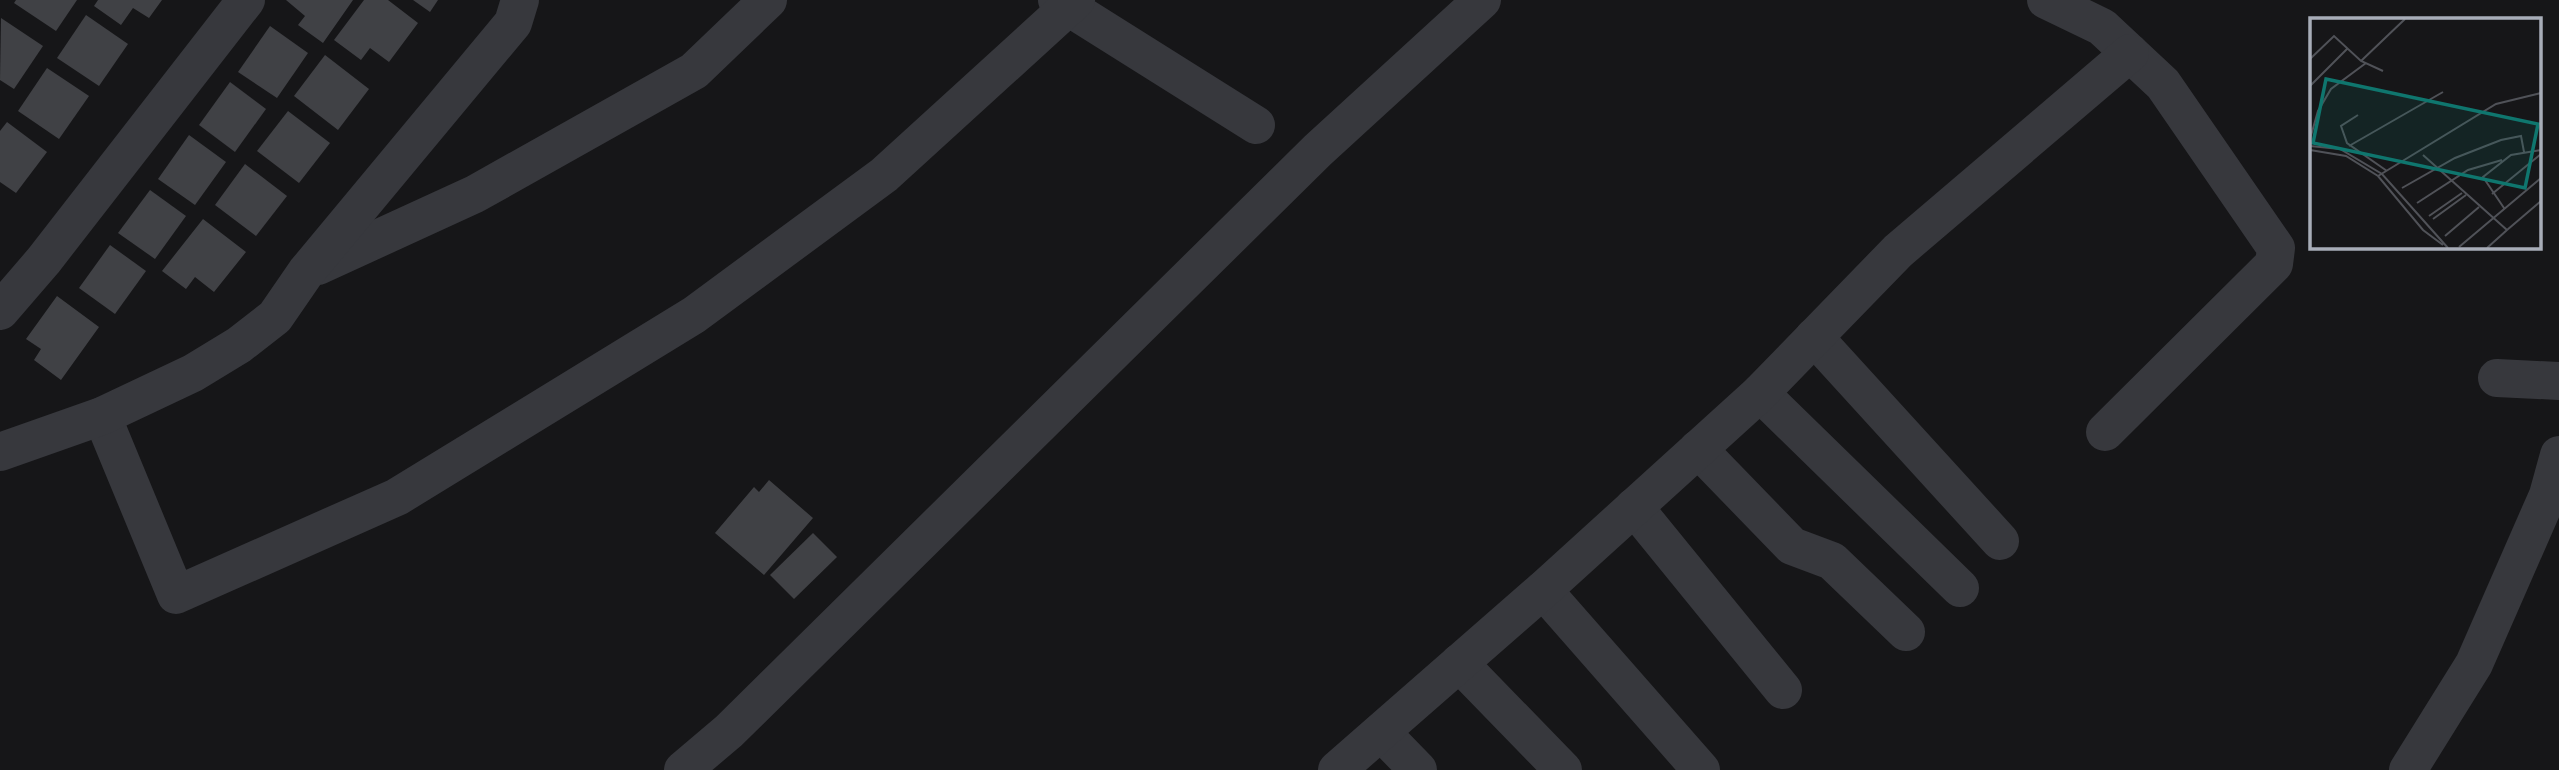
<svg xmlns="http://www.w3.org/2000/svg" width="2559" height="770" viewBox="0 0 2559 770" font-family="Overpass,sans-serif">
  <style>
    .building { fill: #404145 }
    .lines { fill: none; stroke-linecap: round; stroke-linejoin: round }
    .minor { stroke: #37383d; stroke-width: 38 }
    .inset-road { fill: none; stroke: #505258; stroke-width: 2 }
    .view { fill: #0f766e; fill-opacity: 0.15; stroke: #0f766e; stroke-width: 3.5 }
    .inset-edge { fill: none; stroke: #a8adb8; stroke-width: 3.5 }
  </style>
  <rect width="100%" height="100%" fill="#161618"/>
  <g class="building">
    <path d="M16 0H77L56 31 14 3Z"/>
    <path d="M98 0H162L149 18 133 8 121 25 94 6Z"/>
    <path d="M286 0H353L323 43 298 25 305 16Z"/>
    <path d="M364 0H388L418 23 389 62 370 48 361 60 334 40Z"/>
    <path d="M413 0H438L430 12Z"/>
    <path d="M86 15 128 44 99 86 57 58Z"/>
    <path d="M1 18 43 46 14 89 0 80Z"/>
    <path d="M270 26 308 53 277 98 238 72Z"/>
    <path d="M325 55 369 89 338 130 294 96Z"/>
    <path d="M47 68 89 96 59 139 18 111Z"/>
    <path d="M230 82 266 109 235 152 199 125Z"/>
    <path d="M288 111 330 143 299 183 257 151Z"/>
    <path d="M7 122 47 152 16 193 0 182V131Z"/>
    <path d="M189 135 226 162 195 205 158 179Z"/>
    <path d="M245 164 287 196 256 236 215 205Z"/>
    <path d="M150 190 186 216 155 259 118 233Z"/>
    <path d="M203 219 246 252 214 292 195 277 186 289 162 271Z"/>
    <path d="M110 245 146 271 115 314 79 288Z"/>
    <path d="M57 296 99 327 61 380 34 360 41 349 26 339Z"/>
    <path d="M769 480 813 518 764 575 715 533 754 487 759 492Z"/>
    <path d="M813 533 837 557 794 599 770 575Z"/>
  </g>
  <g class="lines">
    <g class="minor">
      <path d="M1057 0 1256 125"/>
      <path d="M2046 0 2102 27 2163 84 2276 248 2274 264 2105 432"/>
      <path d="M318 266 475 194 694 71 768 0"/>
      <path d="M0 311 44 260 246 0"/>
      <path d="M1814 337 2000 541"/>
      <path d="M2497 378 2559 381"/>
      <path d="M1760 393 1960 588"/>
      <path d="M102 416 176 595 397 497 694 315 884 175 1076 0"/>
      <path d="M1698 449 1792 546 1832 561 1906 632"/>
      <path d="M0 452 102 416 193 373 239 345 275 317 306 272 513 23 520 0"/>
      <path d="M1634 507 1783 690"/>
      <path d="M1543 590 1701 770"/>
      <path d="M1459 663 1563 770"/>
      <path d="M1381 732 1418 770"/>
      <path d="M683 770 729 731 1318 150 1482 0"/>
      <path d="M1337 770 1543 590 1760 393 1898 251 2130 53"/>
      <path d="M2408 770 2474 664 2548 495 2559 455"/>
    </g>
  </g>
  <g transform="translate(2310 18)">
    <rect width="231" height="231" fill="#161618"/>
    <path class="inset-road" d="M0 41 24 18 51 43 73 53M51 43 95 1M0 68 37 31M48 97 31 108 37 125 77 153M0 121 8 93 21 71 56 45M0 128 30 131 72 156 138 230M39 128 133 74M0 132 36 138 68 158 113 212 133 227M113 137 197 212 177 230M68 158 186 86 231 75M92 170 145 140 191 122 211 118 214 134M182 176 231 136M107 185 158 152 192 142M194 190 173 159 201 137 231 132M119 198 152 175M123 201 156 177M197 212 231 183M135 218 169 189M149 229 231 160"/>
    <path class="view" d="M16 61 228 106 215 170 3 125Z"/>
    <rect width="231" height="231" class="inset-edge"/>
  </g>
</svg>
